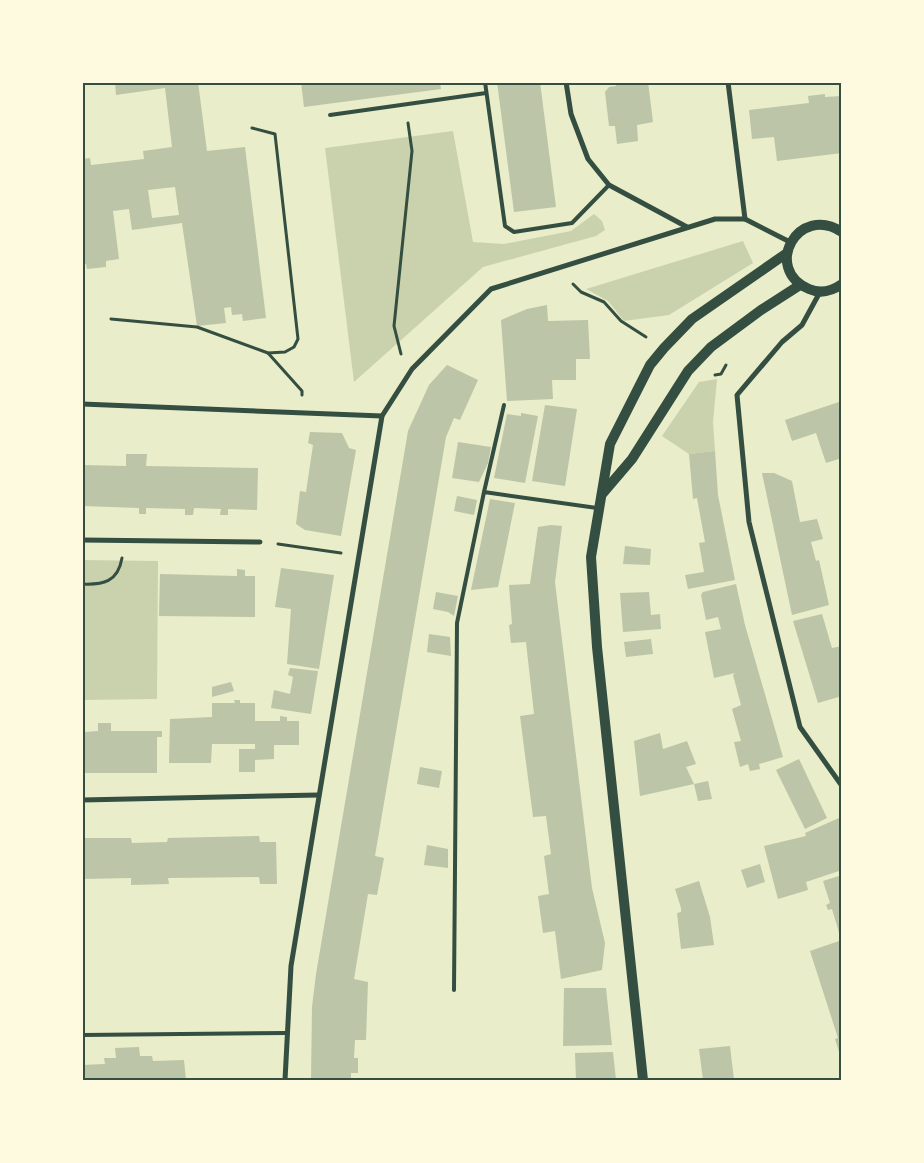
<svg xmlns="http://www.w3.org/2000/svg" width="924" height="1163" viewBox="0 0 924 1163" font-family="Raleway,sans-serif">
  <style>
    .green { fill: #cad2ad }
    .building { fill: #bcc5a7; fill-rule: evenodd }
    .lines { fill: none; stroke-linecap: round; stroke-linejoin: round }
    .path { stroke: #344e41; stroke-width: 3 }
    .service { stroke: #344e41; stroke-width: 4 }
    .minor { stroke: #344e41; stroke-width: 5 }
    .secondary { stroke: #344e41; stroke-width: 10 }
    .neatline { fill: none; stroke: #344e41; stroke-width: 2 }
  </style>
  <rect width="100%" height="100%" fill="#e9edc9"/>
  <g class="green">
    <path d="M453 131 473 242 504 244 571 231 594 214 602 221 605 230 596 236 483 267 354 382 325 148Z"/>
    <path d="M743 241 753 263 669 315 624 321 608 301 586 289Z"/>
    <path d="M717 379 713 422 715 451 689 454 662 436 699 382Z"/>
    <path d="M82 560 158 561 157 699 83 700Z"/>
  </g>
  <g class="building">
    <path d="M115 82H198L207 151 245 147 266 318 243 321 242 314 232 315 231 307 224 308 226 323 197 326 182 223 132 230 129 209 113 211 119 259 106 261V267L87 269 86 264H82V159L90 158 91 165 144 159 143 151 172 147 165 88 116 95ZM175 187 179 215 152 218 148 190Z"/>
    <path d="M301 82H440L441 89 304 107Z"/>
    <path d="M497 82H540L556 207 514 212Z"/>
    <path d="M616 82H648L653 122 637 125 638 141 617 144 615 126H609L605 92 609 87 616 86Z"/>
    <path d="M825 94V97L842 96V153L777 161 774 137 752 139 749 110 809 103 808 96Z"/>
    <path d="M547 305 548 321 588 320 590 359H576V380H552L553 399 507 401 501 320 527 309Z"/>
    <path d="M447 365 478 380 460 420 454 418 446 437 375 856 384 858 377 895 368 894 354 979 368 982 366 1040H355L354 1058H358V1073H351V1080H311L312 1007 316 974 408 431 429 385Z"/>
    <path d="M842 401V458L826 463 816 433 792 441 785 420Z"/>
    <path d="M545 405 577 409 565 486 532 481Z"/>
    <path d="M521 413 538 416 525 483 494 478 507 414 521 416Z"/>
    <path d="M310 432 342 433 349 448 356 450 341 536 305 530 296 524 300 491 306 492 313 445 308 443Z"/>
    <path d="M458 442 491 447 488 463 479 482 452 478Z"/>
    <path d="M715 451 718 495 735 580 688 589 685 575 704 572 699 543 705 542 697 498 693 499 689 454Z"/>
    <path d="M126 454H147L146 466 258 468 257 510 228 509V515H220L221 509 194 508 193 515H185V509L146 508V514H139V508L82 506V465L126 466Z"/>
    <path d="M762 473H774L792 481 800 522 817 519 823 539 811 542 816 561 819 560 829 605 792 615Z"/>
    <path d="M457 496 477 500 474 515 454 511Z"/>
    <path d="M490 499 515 503 498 587 471 590Z"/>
    <path d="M551 525 562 526 555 582 592 888 605 943 602 970 561 979 555 931 543 933 538 896 549 894 544 856 551 854 546 816 533 817 520 716 534 714 526 642 511 643 509 625 512 624 509 585 530 584 538 527Z"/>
    <path d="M625 546 651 549 650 565 623 564Z"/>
    <path d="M281 568 334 575 319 669 287 664 291 609 275 607Z"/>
    <path d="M237 569 245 570V576H255V617L159 616 160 574 237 576Z"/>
    <path d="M736 584 745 625 783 757 759 764 760 769 750 771 748 764 740 767 734 742 741 741 732 709 741 705 733 675 735 673 714 678 705 632 721 629 718 617 706 620 701 595 703 592Z"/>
    <path d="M436 592 458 596 454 616 448 612 433 609Z"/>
    <path d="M649 592 651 615 660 614 661 629 623 632 620 593Z"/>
    <path d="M822 614 832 648 842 646V696L818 703 793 621Z"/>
    <path d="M429 634 450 637 451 656 427 652Z"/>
    <path d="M651 639 653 654 626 657 624 642Z"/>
    <path d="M290 668 318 671 311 714 271 708 274 690 290 694 293 677 288 675Z"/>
    <path d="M231 682 234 691 212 697V687Z"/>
    <path d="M234 700H240V703H255V721H280V716L287 717V721H299V745H274V759L255 760V772H239V749H255V744H212L211 763H169L170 719 212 717V703H235Z"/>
    <path d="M82 709 84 732 98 731V723H111V731H162V737H157V773H82Z"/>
    <path d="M660 733 663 749 687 741 696 764 686 767 694 784 640 796 634 741Z"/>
    <path d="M799 759 827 818 805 829 776 770Z"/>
    <path d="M420 767 442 771 439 788 417 784Z"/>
    <path d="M708 781 712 799 698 801 694 784Z"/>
    <path d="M839 818 842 825V870L806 882 808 890 778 899 764 846 806 836 805 833Z"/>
    <path d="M259 836 260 842H276L277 884H260L259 877 168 878 169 884 131 885V878L82 879V838H131L132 843 167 842 168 838Z"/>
    <path d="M427 845 448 849V868L424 865Z"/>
    <path d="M760 864 765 882 747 888 741 870Z"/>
    <path d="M842 875V939H841L832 909 828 910 826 905 830 903 823 881Z"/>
    <path d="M699 881 710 917 714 945 681 949 677 913 681 912V908L675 889Z"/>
    <path d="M842 940V1058H841L835 1039 838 1038 810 951Z"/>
    <path d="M564 988H606L612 1045 563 1046Z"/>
    <path d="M730 1046 734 1080H703L699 1049Z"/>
    <path d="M139 1047 140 1056H152L153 1061 184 1060 186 1080H82V1065L105 1064 104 1058H116L115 1048Z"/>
    <path d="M613 1052 616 1080H576L575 1053Z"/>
  </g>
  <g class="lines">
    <g class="path">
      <path d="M573 284 581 292 604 302 621 321 646 337"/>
      <path d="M111 319 197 327 268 353 285 352 294 347 298 339 275 134 252 128"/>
      <path d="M268 353 302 391V395"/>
      <path d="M401 354 394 326 412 151 408 123"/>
      <path d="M715 375 721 374 726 365"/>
      <path d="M278 544 341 553"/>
      <path d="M82 584C103 585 118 582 122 558"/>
    </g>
    <g class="service">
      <path d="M485 82 505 226 514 232 572 223 609 185"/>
      <path d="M330 115 486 93"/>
      <path d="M484 492 504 405"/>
      <path d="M454 990 457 623 484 492 597 508"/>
      <path d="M82 1035 286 1033"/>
    </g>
    <g class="minor">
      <path d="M566 82 571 114 588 159 609 185 687 227"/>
      <path d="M728 82 745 219"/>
      <path d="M820 292 802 325 782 342 737 395 749 522 800 727 842 786"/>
      <path d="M82 404 382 416"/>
      <path d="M82 540 260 542"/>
      <path d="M82 800 319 795"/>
      <path d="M285 1080 291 966 382 416 412 369 491 289 715 219H745L790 242"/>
    </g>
    <g class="secondary">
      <path d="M842 232C798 203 762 269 809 289 820 294 832 291 842 284"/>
      <path d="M603 493 632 459 688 371 711 347 761 310 800 285"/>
      <path d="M643 1080 597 647 591 557 610 444 650 365 664 348 692 319 787 253"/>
    </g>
  </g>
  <rect width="924" height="1163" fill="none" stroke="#fefae0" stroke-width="168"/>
  <rect x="84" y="84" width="756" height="995" class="neatline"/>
</svg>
